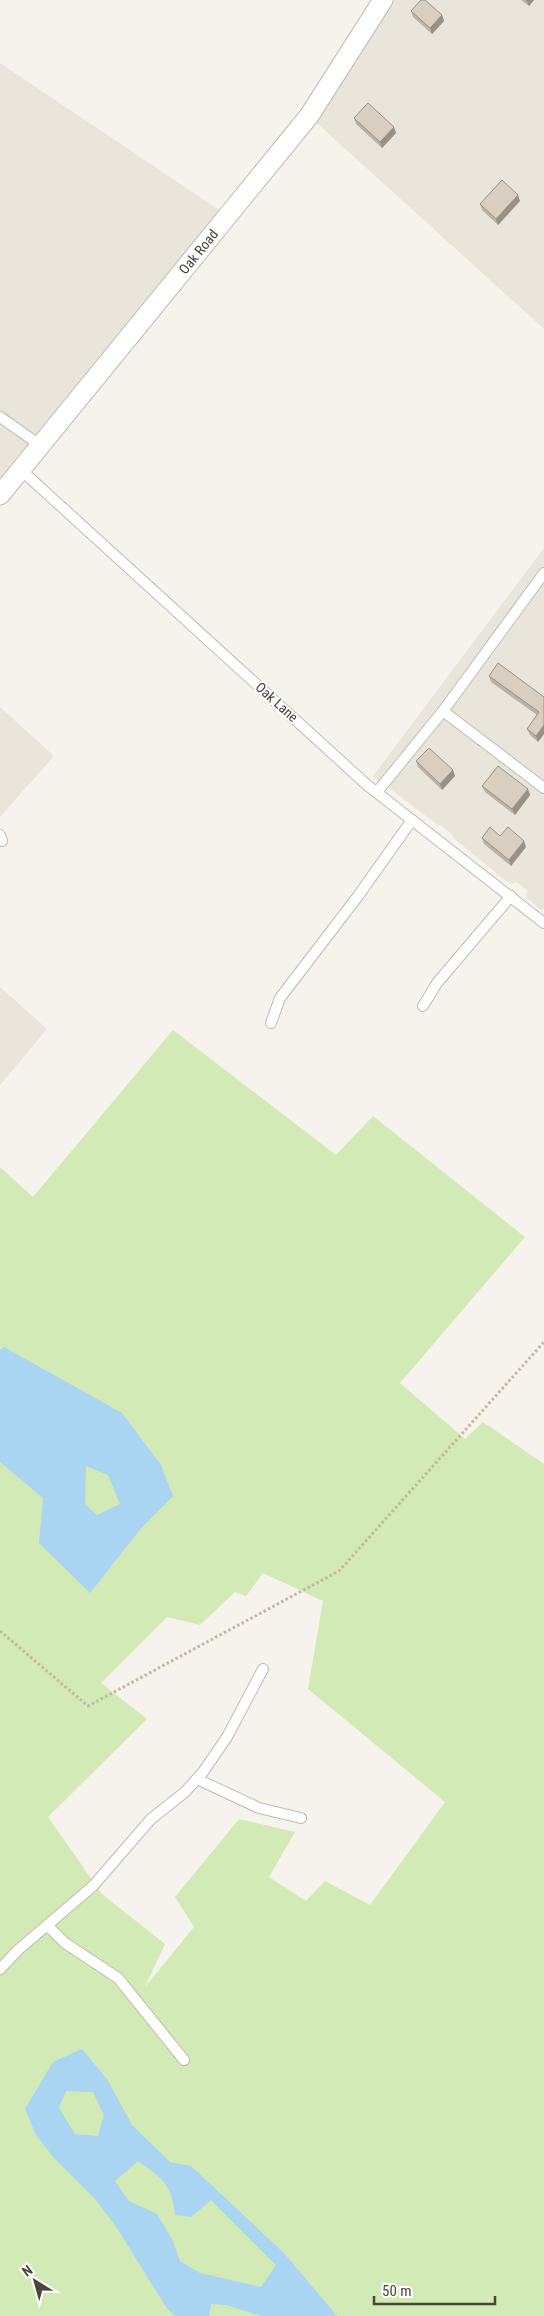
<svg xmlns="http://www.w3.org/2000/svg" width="544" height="2316" viewBox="0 0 544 2316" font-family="'Roboto Condensed',sans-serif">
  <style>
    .residential { fill: #eae5da }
    .green { fill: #d2eab5; fill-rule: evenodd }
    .water { fill: #a9d4f2; fill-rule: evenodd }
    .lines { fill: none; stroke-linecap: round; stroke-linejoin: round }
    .lane-casing { stroke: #c2bbae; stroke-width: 12 }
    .street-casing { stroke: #c2bbae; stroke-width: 21 }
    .path { stroke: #c4b79f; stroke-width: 3; stroke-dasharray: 2.5 2.5; stroke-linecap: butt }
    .lane { stroke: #fff; stroke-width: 10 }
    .street { stroke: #fff; stroke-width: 19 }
    .wall { fill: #bab2a6 }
    .shaded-wall { fill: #979187 }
    .building { fill: #d8cfc1; stroke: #979187 }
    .labels { text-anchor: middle; stroke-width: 4; stroke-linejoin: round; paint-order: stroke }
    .street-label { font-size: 14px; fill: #4b4439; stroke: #fff }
  </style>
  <rect width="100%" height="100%" fill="#f6f3ec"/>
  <g class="residential">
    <path d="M383 0H544V329L309 116Z"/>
    <path d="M0 63 228 216 0 495Z"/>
    <path d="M544 548V909L541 910 526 897 527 890 516 882 510 884 452 837 453 835 440 825 439 826 373 776Z"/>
    <path d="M0 707 54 756 0 817Z"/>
    <path d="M0 987 47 1029 0 1085Z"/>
  </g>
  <path class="green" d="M173 1030 336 1155 373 1116 525 1237 400 1383 465 1439 483 1422 544 1464V2316H0V1167L33 1197ZM263 1573 323 1601 308 1689 445 1802 370 1905 325 1881 306 1901 269 1877 295 1832 239 1819 175 1897 194 1927 145 1987 165 1944 102 1894 48 1817 147 1719 101 1683 167 1617 200 1625 235 1592 246 1596Z"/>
  <g class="water">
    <path d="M4 1347 122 1413 161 1465 173 1496 142 1527 90 1593 39 1543 43 1498 0 1462V1350ZM86 1466 108 1475 120 1504 97 1515 85 1504Z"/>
    <path d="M82 2049 107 2079 132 2125 170 2162 191 2166 284 2253 337 2316H261L226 2305 211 2304 209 2316H175L166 2307 117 2228 96 2200 54 2158 36 2135 25 2109 53 2062ZM66 2091 93 2092 104 2115 98 2136 75 2134 59 2108ZM138 2161C162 2178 172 2184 175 2215L191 2217 211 2200 276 2265 261 2287 200 2273 180 2261 172 2239 157 2214 129 2201 115 2181Z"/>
  </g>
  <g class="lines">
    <g class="lane-casing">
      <g id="lane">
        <path d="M0 417 40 445"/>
        <path d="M20 469 367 785 544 923"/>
        <path d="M443 711 544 788"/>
        <path d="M377 792 443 711 544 573"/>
        <path d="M0 835 2 841"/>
        <path d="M423 1006 437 983 511 896"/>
        <path d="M271 1023 280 998 358 896 412 820"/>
        <path d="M197 1779 259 1808 301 1818"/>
        <path d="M48 1926 65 1943 118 1978 184 2060"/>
        <path d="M0 1969 18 1950 93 1886 151 1819 185 1792 203 1772 227 1737 263 1669"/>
      </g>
    </g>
    <g class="street-casing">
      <g id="street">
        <path id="s1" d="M0 495 309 116 383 0"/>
      </g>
    </g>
    <path class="path" d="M0 1631 88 1706 339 1571 544 1342"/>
    <use href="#lane" class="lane"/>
    <use href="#street" class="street"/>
  </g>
  <g class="wall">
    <path d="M521 0H534L529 6Z"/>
    <path d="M411 11 442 15 444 21 432 34 413 17Z"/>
    <path d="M354 118 396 133 382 148 356 124Z"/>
    <path d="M520 201 498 225 482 210 480 204Z"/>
    <path d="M489 676 544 697V734L538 742 530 735 527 729 537 715 491 682Z"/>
    <path d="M416 761 453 770 455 776 442 790 418 767Z"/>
    <path d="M482 786 528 789 530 795 515 815 485 792Z"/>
    <path d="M500 836 526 847 511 866 484 844 482 838Z"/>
  </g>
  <g class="shaded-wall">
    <path d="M526 0H534L529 6Z"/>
    <path d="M442 15 444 21 432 34 430 28Z"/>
    <path d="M394 127 396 133 382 148 380 142Z"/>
    <path d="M518 195 520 201 498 225 496 219Z"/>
    <path d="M544 725V734L538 742 536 736Z"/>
    <path d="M453 770 455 776 442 790 440 784Z"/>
    <path d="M528 789 530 795 515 815 512 809Z"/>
    <path d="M524 841 526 847 511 866 509 860Z"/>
  </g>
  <g class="building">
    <path d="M421 0H425L442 15 430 28 411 11Z"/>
    <path d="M368 103 394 127 380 142 354 118Z"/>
    <path d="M502 180 518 195 496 219 480 204Z"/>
    <path d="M498 663 544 697V725L536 736 527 729 539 712 489 676Z"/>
    <path d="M429 748 453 770 440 784 416 761Z"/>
    <path d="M498 766 528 789 512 809 482 786Z"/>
    <path d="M490 827 500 836 508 827 524 841 509 860 482 838Z"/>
  </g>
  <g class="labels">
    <g class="street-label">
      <text dy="5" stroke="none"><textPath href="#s1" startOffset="314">Oak Road</textPath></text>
      <text transform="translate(277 702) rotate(42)" y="5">Oak Lane</text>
    </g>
  </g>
  <g transform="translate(35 2281) rotate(323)" stroke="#ffffff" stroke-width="4" paint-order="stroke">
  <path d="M0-4L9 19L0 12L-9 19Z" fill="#4b4439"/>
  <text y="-8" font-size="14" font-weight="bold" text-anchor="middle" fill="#4b4439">N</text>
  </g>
  <path d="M374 2296v8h121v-8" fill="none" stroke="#4b4439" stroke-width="2.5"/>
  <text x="382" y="2296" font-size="15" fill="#4b4439" stroke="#ffffff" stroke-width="4" paint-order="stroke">50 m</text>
</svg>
